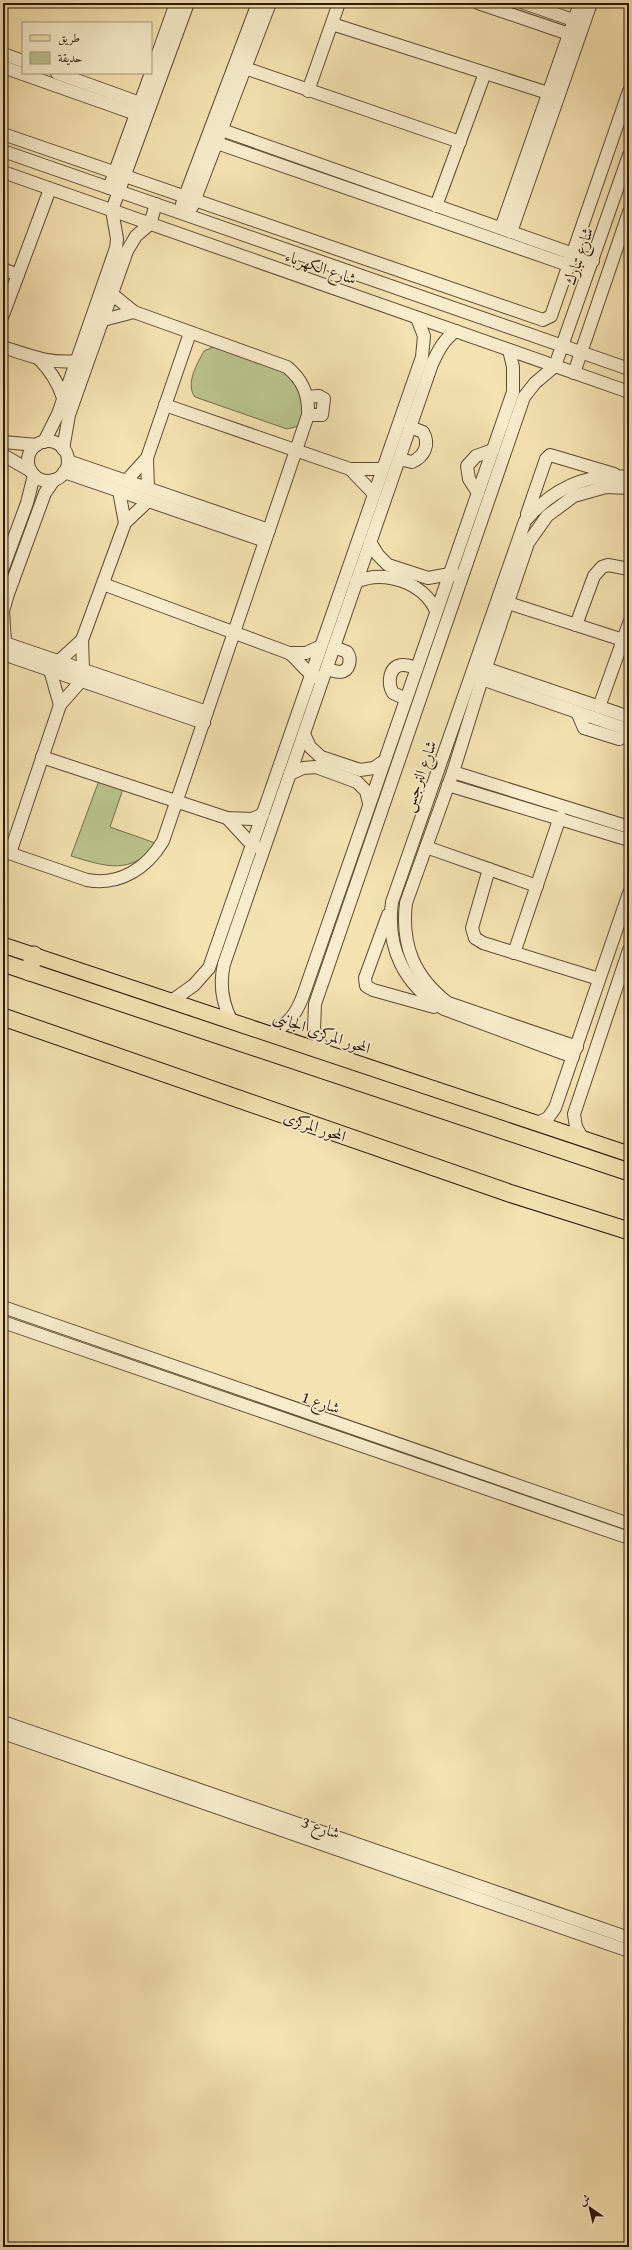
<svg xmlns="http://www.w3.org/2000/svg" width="632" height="2250" viewBox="0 0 632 2250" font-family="'Gentium Book Plus',Amiri,serif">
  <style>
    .green { fill: #b9c48d; stroke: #726d4c }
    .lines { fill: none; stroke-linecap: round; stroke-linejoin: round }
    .minor-casing { stroke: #5d4935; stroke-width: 14 }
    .major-casing { stroke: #2b160c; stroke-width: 17 }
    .highway-casing { stroke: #2b160c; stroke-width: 19 }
    .minor { stroke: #f8eccc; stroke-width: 12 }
    .major { stroke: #f4e2b0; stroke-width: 15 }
    .highway { stroke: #f4e2b0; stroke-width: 17 }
    .labels { text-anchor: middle; stroke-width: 3.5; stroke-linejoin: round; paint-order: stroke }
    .street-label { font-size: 16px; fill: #2b160c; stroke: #f8eccc }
  </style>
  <rect width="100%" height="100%" fill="#f4e2b0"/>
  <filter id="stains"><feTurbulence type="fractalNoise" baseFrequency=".005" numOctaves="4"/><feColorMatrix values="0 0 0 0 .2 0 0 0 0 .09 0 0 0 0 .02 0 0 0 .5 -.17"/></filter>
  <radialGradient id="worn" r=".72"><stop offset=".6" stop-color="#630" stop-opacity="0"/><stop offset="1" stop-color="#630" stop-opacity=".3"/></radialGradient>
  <g class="green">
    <path d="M213 347 219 348 292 374 305 405 299 426 287 429 195 397C185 384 197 364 204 351Z"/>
    <path d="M100 778 124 786 110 827 158 844C130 875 107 867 71 856Z"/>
  </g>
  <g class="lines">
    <g class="minor-casing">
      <g id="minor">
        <path d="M478 3 569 34"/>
        <path d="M524 3 573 20"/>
        <path d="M332 24 548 93"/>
        <path d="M3 54 23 61"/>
        <path d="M3 67 136 114"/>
        <path d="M245 68 460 142"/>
        <path d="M57 73 140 103"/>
        <path d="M151 73 176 3"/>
        <path d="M308 91 339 3"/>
        <path d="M222 130 593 261"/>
        <path d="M3 134 543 320 551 316 629 91"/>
        <path d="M217 143 568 265"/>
        <path d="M3 151 629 369"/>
        <path d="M3 172 629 392"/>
        <path d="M109 188 151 73"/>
        <path d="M182 204 258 3"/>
        <path d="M436 206 485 73"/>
        <path d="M192 207 270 3"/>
        <path d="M501 228 580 3"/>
        <path d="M511 232 591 3"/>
        <path d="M3 269 18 275"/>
        <path d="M3 315 50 189"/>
        <path d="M103 320 134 312"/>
        <path d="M3 347C28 355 49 364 76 361"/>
        <path d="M39 359C51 371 58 382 63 398"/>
        <path d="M574 373 629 212"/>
        <path d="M307 397 319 396 324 399 322 415H308"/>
        <path d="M165 405 350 469H383"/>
        <circle cx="48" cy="461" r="20"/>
        <path d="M3 442 37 445"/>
        <path d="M44 442 58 414 116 248 117 239 112 210 188 3"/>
        <path d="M63 449 69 415 127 251 136 236 150 224 156 204"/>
        <path d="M3 455 31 471"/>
        <path d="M399 459 412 462C425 456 430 444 423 432L410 427"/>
        <path d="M68 461 269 530"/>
        <path d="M350 469 374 494"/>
        <path d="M64 472 265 541"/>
        <path d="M126 481 147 458"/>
        <path d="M148 488 147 458 190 333"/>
        <path d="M119 491 125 523"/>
        <path d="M478 493 469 479 467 466 476 456 493 450"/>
        <path d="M527 514 546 459 550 455 614 474"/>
        <path d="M370 542 378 555 388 565 428 578 450 574 455 575"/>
        <path d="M3 568 27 503 34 475"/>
        <path d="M356 582C385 569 424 583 436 611"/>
        <path d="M103 584 289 653H306L321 646"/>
        <path d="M508 603 623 640"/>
        <path d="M576 625 594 576 602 567 608 565 629 569"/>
        <path d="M5 643 207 712"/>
        <path d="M3 650 5 643 3 611 8 594 45 493 54 480"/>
        <path d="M289 653C298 659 306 673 316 677"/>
        <path d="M3 654 204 723"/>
        <path d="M59 661 82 640"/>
        <path d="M479 666 629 717"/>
        <path d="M83 669 82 640 125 523 148 501"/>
        <path d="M327 669C331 670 336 672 340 672 350 671 352 659 347 652L334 647"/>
        <path d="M50 670 60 705"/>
        <path d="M476 677 629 730"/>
        <path d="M406 699 393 693C387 683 389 664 404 665 408 665 413 667 417 668"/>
        <path d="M599 707 629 623"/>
        <path d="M577 712 584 728 619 739 629 733"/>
        <path d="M304 734 310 747 321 757 360 770 374 768 384 761"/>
        <path d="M42 757 227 818 252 819 263 814"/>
        <path d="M453 772 629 827"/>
        <path d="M290 774 303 768 316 767 357 782 366 791 369 803"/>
        <path d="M448 785 629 840"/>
        <path d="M227 818 252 845 257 847"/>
        <path d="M426 847 537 886"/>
        <path d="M3 851 87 880C120 886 147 868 163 841L308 415C309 395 303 380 287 367L134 312 112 294"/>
        <path d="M10 853 60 705 81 681"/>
        <path d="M489 869 472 928 475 938 483 943 599 979"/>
        <path d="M388 915 365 978 366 986 373 990 434 1007"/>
        <path d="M514 953 560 817"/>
        <path d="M170 1002 194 985 209 968 422 357 424 336 417 318"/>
        <path d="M232 1022C222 1003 219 985 224 964L432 364C438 351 444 339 456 331"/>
        <path d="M271 1033C289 1024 297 1013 304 993L513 392V367L509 350"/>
        <path d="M577 1047 448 1003C414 977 401 945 406 903L453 772 482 679 528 543 547 516 574 496 606 487 629 488"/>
        <path d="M324 1052 314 1029 315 1004 524 397 535 383 555 366 629 155"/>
        <path d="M573 1057 444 1009C404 985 386 948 392 902L525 521C552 489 586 472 629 477"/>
        <path d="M537 1123 548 1118 555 1108 629 893"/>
        <path d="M583 1139 576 1127 574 1114 629 950"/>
        <path d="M3 1307 629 1524"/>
        <path d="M3 1322 629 1538"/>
        <path d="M3 1722 629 1938"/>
        <path d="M3 1733 629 1951"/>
      </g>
    </g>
    <g class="major-casing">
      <path id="major" d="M3 945 629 1154"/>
    </g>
    <g class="highway-casing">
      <g id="highway">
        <path d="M3 963 629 1172"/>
        <path d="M29 972 34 955"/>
        <path d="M3 1017 509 1193 629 1231"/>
      </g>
    </g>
    <use href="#minor" class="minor"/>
    <use href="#major" class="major"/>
    <use href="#highway" class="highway"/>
  </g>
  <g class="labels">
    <g class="street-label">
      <text transform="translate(578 256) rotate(-71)" y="6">شارع تبارك</text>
      <text transform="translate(321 267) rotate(19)" y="6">شارع الكهرباء</text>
      <text transform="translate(419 776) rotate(-71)" y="6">شارع النرجس</text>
      <text transform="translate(322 1032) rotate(19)" y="6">المحور المركزى الجانبى</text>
      <text transform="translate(315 1126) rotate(19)" y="6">المحور المركزى</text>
      <text transform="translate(321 1402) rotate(19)" y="6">شارع 1</text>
      <text transform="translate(321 1827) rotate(19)" y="6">شارع 3</text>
    </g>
  </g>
  <rect width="632" height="2250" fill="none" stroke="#f4e2b0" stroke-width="16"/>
  <rect x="4" y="4" width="624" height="2242" fill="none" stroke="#2b160c" stroke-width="2"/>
  <rect x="8" y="8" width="616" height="2234" fill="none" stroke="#2b160c"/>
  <rect x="22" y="22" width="130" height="52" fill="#f8eccc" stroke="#a6967f"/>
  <rect x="30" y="35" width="20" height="6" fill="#f4e2b0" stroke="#a6967f"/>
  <text x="58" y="42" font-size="12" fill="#2b160c">طريق</text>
  <rect x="30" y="52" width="20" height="12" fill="#b9c48d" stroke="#a6967f"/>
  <text x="58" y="62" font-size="12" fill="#2b160c">حديقة</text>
  <g transform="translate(590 2208) rotate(326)" stroke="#f8eccc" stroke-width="3" paint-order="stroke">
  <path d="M0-3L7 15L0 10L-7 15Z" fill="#2b160c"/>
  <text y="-6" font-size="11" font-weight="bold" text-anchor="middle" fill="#2b160c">ش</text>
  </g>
  <rect width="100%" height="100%" filter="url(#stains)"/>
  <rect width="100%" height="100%" fill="url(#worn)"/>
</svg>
